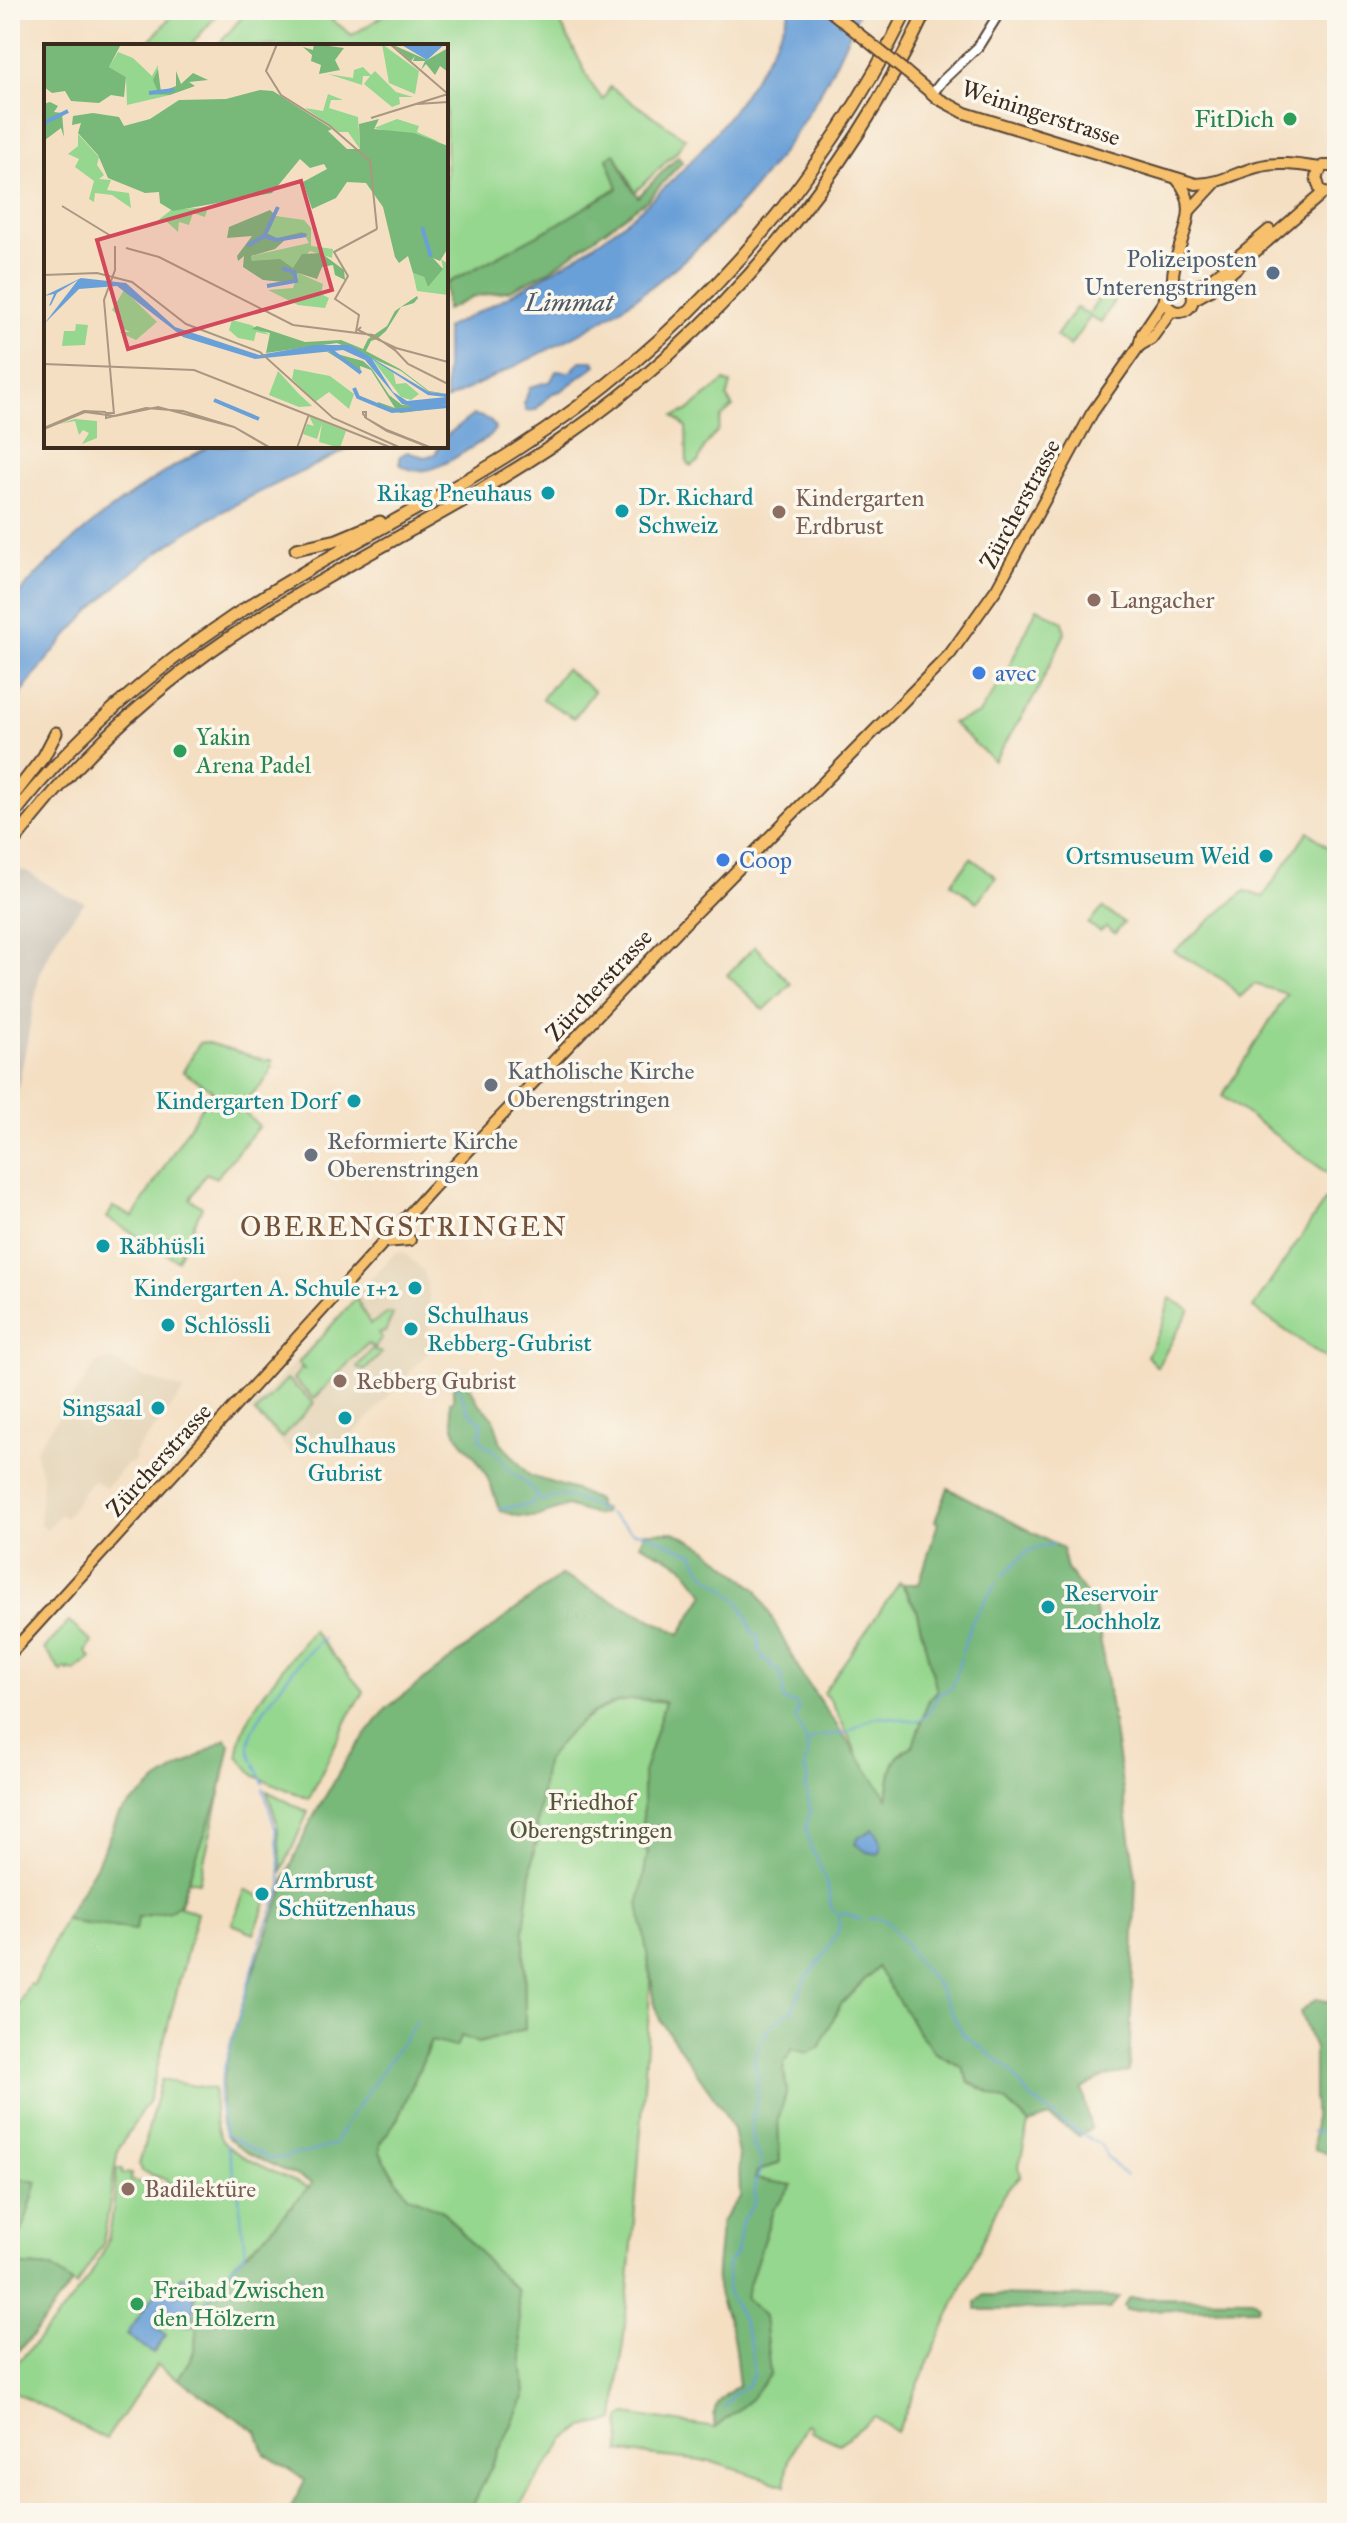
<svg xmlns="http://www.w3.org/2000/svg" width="1347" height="2523" viewBox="0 0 1347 2523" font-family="'IM FELL Great Primer',serif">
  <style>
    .built { fill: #e3d2b4 }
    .industrial { fill: #cac3b8 }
    .green { fill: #95d78e; stroke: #688056; stroke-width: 2 }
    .forest { fill: #78b879; stroke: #5a714c; stroke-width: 2 }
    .water { fill: #6aa0d8; stroke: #52657b; stroke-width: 2 }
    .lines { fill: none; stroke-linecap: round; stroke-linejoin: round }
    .stream { stroke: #6aa0d8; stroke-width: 2 }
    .minor-casing { stroke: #574537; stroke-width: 12 }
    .major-casing { stroke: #574537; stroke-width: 14 }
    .highway-casing { stroke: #574537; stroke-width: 15 }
    .minor { stroke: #fff; stroke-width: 8 }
    .major { stroke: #f7c06c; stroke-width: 10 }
    .highway { stroke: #f7c06c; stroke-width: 11 }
    .major-bridge-casing { stroke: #574537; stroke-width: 14; stroke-linecap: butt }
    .major-bridge { stroke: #f7c06c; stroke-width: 10 }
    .leisure-dot { fill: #2e9e5b; stroke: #fbf7ec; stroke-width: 3 }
    .service-dot { fill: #5c6f8a; stroke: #fbf7ec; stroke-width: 3 }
    .culture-dot { fill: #0f9aa8; stroke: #fbf7ec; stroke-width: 3 }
    .education-dot { fill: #8d6e63; stroke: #fbf7ec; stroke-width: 3 }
    .shop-dot { fill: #3f7fe0; stroke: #fbf7ec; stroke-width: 3 }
    .worship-dot { fill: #6b7280; stroke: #fbf7ec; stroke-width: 3 }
    .labels { text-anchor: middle; stroke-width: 7; stroke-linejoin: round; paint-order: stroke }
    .street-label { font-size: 24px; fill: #3b2a1e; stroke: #fbf7ec }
    .leisure-label { font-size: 24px; fill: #27864d; stroke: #fbf7ec; text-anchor: start }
    .service-label { font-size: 24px; fill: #4e5e75; stroke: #fbf7ec; text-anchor: end }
    .culture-label { font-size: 24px; fill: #0d838f; stroke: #fbf7ec; text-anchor: start }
    .education-label { font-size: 24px; fill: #785e54; stroke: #fbf7ec; text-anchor: start }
    .shop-label { font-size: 24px; fill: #366cbe; stroke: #fbf7ec; text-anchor: start }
    .worship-label { font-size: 24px; fill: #5b616d; stroke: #fbf7ec; text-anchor: start }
    .park-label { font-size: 24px; fill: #52553a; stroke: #fbf7ec }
    .water-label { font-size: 26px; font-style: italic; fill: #4e5968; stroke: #fbf7ec }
    .quarter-label { font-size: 28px; letter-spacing: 2px; fill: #735038; stroke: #fbf7ec }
    .inset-river { fill: none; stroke: #6aa0d8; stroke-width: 4 }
    .inset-road { fill: none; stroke: #aa9781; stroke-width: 2 }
    .view { fill: #d1495b; fill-opacity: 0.15; stroke: #d1495b; stroke-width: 4 }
    .inset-edge { fill: none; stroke: #3b2a1e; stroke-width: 4 }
  </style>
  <rect width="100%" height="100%" fill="#fbf7ec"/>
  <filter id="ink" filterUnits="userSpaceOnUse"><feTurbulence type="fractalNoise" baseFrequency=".0125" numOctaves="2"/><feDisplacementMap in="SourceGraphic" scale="16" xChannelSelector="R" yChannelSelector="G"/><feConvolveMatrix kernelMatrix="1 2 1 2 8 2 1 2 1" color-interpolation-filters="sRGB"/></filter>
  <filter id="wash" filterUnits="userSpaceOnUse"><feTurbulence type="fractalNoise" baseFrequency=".006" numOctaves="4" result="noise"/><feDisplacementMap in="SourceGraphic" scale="32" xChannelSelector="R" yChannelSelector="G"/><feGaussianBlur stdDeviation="1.8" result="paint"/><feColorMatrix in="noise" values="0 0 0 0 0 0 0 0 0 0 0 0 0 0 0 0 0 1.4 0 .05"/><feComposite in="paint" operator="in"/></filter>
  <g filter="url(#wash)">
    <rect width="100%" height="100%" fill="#f4dfc3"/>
    <g class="built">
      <path d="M403 1252 424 1271 429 1293 430 1350 336 1454 312 1435 293 1455 250 1411 395 1253Z"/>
      <path d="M112 1360 143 1377 185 1390 134 1454 136 1458 131 1464H126L106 1488 93 1480 65 1518 60 1514 47 1529 40 1524 42 1476 35 1450 97 1363Z"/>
    </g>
    <path class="industrial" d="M20 870 26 871 67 896 85 902 59 934 40 972 16 1099 10 1102V876Z"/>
    <g class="green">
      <path d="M177 10H221L190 46H145Z"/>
      <path d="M248 10H319L352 35 393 10H554L592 85 603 100 610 87 685 138 677 151 635 192 615 153 607 159 618 187 551 228 446 284V46H217Z"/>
      <path d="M1103 292 1115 299 1101 323 1090 317 1070 346 1056 336 1076 308 1089 314Z"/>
      <path d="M725 381 731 384 727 397 733 407 721 417 718 430 705 446 698 462 691 466 687 462 686 427 674 416 687 411Z"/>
      <path d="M1037 608 1063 622 1065 633 1036 694 994 761 952 723 979 714 1005 675Z"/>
      <path d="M565 669 594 691 574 718 542 699Z"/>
      <path d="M1308 831 1337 855V1180L1222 1096 1287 994 1254 984 1240 997 1225 981 1174 951 1245 891 1263 897Z"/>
      <path d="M971 858 996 877 977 902 951 883Z"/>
      <path d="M1103 908 1124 923 1115 933 1106 927 1100 931 1088 924Z"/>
      <path d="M755 946 791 984 764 1010 727 975Z"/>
      <path d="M205 1042 265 1060H273C269 1085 255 1090 238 1106L259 1126 216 1178 206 1173 190 1199 202 1207 177 1260 107 1218 113 1207 133 1217 212 1090 183 1072 199 1043Z"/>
      <path d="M1337 1183V1366L1253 1308Z"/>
      <path d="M356 1298 370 1324 389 1313 393 1314 385 1332 379 1333 382 1338 376 1345 375 1351 382 1353 365 1370 358 1369 357 1367 374 1347 367 1344 314 1399 293 1379 302 1368 305 1370 298 1363Z"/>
      <path d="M1170 1298 1190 1310 1157 1367 1147 1356 1163 1323Z"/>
      <path d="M287 1379 314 1403 282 1438 255 1413Z"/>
      <path d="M900 1582 916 1609 937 1691 929 1700 913 1745C888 1758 891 1774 887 1799L852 1794 856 1751 831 1701 823 1693Z"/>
      <path d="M69 1622 92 1642 86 1652 91 1658 74 1672 70 1669 68 1671 65 1668 62 1672 44 1649Z"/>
      <path d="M312 1630 364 1692 349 1716 309 1799 255 1776 238 1756C239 1714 288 1663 312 1630Z"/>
      <path d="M629 1698 665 1702 646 1769 643 1773V1848L648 1849C655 1943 648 2035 641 2129 634 2226 626 2323 615 2420L584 2427 565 2440 514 2513H469L525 2397 517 2290 493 2269 443 2211 408 2195 385 2163 380 2152V2143L398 2118 431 2041 460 2036 479 2043 525 2029 524 1930 531 1842 537 1845C538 1822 536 1783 545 1762 557 1734 601 1706 629 1698Z"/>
      <path d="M267 1791 308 1812 282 1872 277 1823Z"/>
      <path d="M220 1793 199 1882 188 1880 179 1907 197 1912 149 2100 118 2149 103 2244 76 2286 52 2268 10 2265V2257L24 2226 37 2182 10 2176V2024L29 1984 34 1985 65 1918 79 1923 136 1930 138 1917 169 1911 178 1904Z"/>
      <path d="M245 1890 268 1899 254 1933 232 1924Z"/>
      <path d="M878 1966 915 2027 934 2052 962 2067 969 2082 1006 2101 1029 2124 1019 2166 1021 2176 1007 2189 1002 2197 897 2432 875 2417 839 2444 809 2430 811 2427 806 2424C797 2443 783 2464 786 2485L712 2462 620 2452 621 2419 627 2414 715 2428 751 2399 745 2297 774 2208 791 2185 755 2179 757 2172 780 2162 778 2120 787 2091 783 2065 792 2049 819 2048 840 2005Z"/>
      <path d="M161 2080 214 2089C213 2104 214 2125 221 2139 228 2154 293 2180 310 2188L254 2247 197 2314 195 2351 178 2379 157 2365 106 2439 10 2390V2371C38 2339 94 2281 107 2242 114 2219 114 2192 117 2168L122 2169V2173L131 2174 130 2181 167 2186V2180L141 2171 139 2165Z"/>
    </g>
    <g class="forest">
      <path d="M615 153 628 182 638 197 678 156 682 162 648 199 549 271 511 290 474 297 446 310V284L551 228 618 188 607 158Z"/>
      <path d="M463 1373 478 1402 493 1417 501 1443 530 1476 575 1490 597 1500 598 1507 605 1510 604 1513 596 1515 567 1506 536 1517 518 1516 500 1511C494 1497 491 1482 483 1469 464 1437 454 1447 450 1402L453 1401V1380Z"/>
      <path d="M948 1488 1062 1548 1067 1569 1090 1599 1097 1616 1136 1878 1129 2072 1105 2076 1082 2089 1091 2129 1079 2136 1049 2117 1029 2124 1006 2101 969 2082 962 2067 934 2052 915 2027 877 1967 840 2005 819 2048 807 2053 792 2049 783 2065 787 2091 778 2120 780 2162 757 2172 755 2179 792 2185 774 2208 745 2297 764 2316 770 2374 751 2399 715 2428C711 2402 720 2399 739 2385 736 2366 736 2346 731 2328 726 2312 719 2305 717 2286 715 2264 722 2244 720 2223L740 2197 739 2159 733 2130 723 2110 660 2020 655 2004 639 1903 648 1850 643 1849V1773L665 1702C609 1690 576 1719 545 1762L524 1930 525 2029 479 2043 461 2036 456 2047 431 2041 398 2118 380 2143V2152L385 2163 408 2195 443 2211 493 2268 517 2290 525 2397 469 2513H298L299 2510 291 2507 305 2480 265 2454 257 2432 178 2379 195 2351 197 2314 233 2264 266 2235 312 2183C286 2169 252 2160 230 2140 195 2106 268 1933 283 1891L285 1879 311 1821 347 1759 387 1708 561 1575 680 1634 705 1594 682 1565 640 1544 644 1532H674L705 1547 757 1590 802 1675 887 1798C891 1773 889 1758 913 1745L929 1700 937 1691 916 1609 903 1584H919L938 1523 935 1521Z"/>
      <path d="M226 1739 230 1745 220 1793 179 1904 169 1911 138 1917 136 1930 79 1923 65 1918 97 1864 119 1814 158 1781Z"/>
      <path d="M1337 1988V2203L1328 2153 1314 2149V2049L1300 2012 1317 1999 1335 2003Z"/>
      <path d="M10 2176 37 2182 24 2226 10 2257Z"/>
      <path d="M10 2265 52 2268 72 2283 34 2334 10 2359Z"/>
      <path d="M984 2295 1119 2297 1110 2309 976 2310V2303Z"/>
      <path d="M1129 2298 1252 2299 1258 2303 1257 2308 1126 2310 1124 2306Z"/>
    </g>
    <g class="water">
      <path d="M790 10H859C807 145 708 261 582 332 538 356 492 377 446 400V328C563 270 654 218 733 110 755 79 776 46 790 10Z"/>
      <path d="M580 361H594L596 365 561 391 553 393 535 410 526 411 524 404 530 387 551 381 556 371 571 372Z"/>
      <path d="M473 415C483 416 492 419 495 429L488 438C461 451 428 485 400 464V456L407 452 425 457 435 454 440 446H446V436Z"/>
      <path d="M210 446H354C298 475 239 499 186 533 115 579 56 641 10 710V604C66 538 134 487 210 446Z"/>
      <path d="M873 1829C880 1836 885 1847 878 1854L867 1852 855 1844 858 1838Z"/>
      <path d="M181 2276 197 2278 192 2326 158 2320 154 2327 166 2335 153 2353 127 2335 160 2285 176 2295 180 2288 175 2285Z"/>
    </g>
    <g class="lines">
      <g class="stream">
        <path d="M455 1379 468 1411 482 1423 480 1438 483 1443 495 1451 511 1472 526 1483 542 1501C567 1489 581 1501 605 1512"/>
        <path d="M499 1508 530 1505 536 1496"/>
        <path d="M609 1514 633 1532 644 1533 694 1554C699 1572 710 1578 724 1588 738 1597 748 1616 752 1632L759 1637V1650L764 1660 769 1661 772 1668 781 1673 783 1689"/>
        <path d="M1003 1575 1029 1550 1054 1544"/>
        <path d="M962 1652 971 1623 997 1582"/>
        <path d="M850 1731C857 1727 866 1720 874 1718 906 1712 920 1741 938 1693L950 1689 953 1685 961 1657"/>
        <path d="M821 1736 847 1733"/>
        <path d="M808 1743 817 1737"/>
        <path d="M253 1761C252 1758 249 1752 249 1749 247 1722 303 1656 323 1638"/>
        <path d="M255 1764 263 1783"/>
        <path d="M263 1788 276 1831 282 1887 261 1940 224 2068 218 2096 225 2134 270 2159 289 2157 291 2154 306 2153 334 2145 351 2116 417 2021"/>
        <path d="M839 1914 845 1913 861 1920"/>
        <path d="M868 1919C890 1916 890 1927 902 1941 911 1952 925 1973 935 1981L963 2034 1009 2069 1028 2095 1063 2123 1102 2146 1107 2157 1126 2176"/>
        <path d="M1312 2132H1325L1337 2158"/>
        <path d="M203 2307 227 2271 245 2253 239 2197 227 2145"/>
        <path d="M724 2408 734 2394 748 2385 753 2375 752 2350 742 2319 727 2291 728 2263 737 2250 742 2221 755 2202V2183L761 2168V2159L754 2147 751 2127 757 2098 758 2077 754 2062 756 2050 772 2024 792 2010 806 1978 821 1960 839 1929 838 1914 832 1910 827 1885 816 1856 811 1850 806 1826 811 1810 805 1787 809 1778 804 1768C812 1749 805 1734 795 1718L799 1709 796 1704 784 1701 783 1691"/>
      </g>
    </g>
  </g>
  <g filter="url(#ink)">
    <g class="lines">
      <g class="minor-casing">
        <path id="minor" d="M932 94 943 80 978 47 1001 10"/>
      </g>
      <g class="major-casing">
        <g id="major">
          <path d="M906 72 937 98 965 113 1196 184C1219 184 1235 173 1257 167 1277 161 1300 165 1320 168"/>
          <path d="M1337 166H1323L1316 177 1320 190 1329 194 1337 192"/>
          <path d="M1190 210 1215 183"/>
          <circle cx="1179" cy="298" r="14"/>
          <path d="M1173 285C1170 246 1208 213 1176 178"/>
          <path d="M1190 289 1210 280 1269 230"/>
          <path d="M1193 300 1209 291 1226 277 1324 192"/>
          <path d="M1139 346 1151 339 1172 310"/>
          <path d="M384 1242 410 1240"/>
          <path d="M10 1654 432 1189 687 921 950 654 997 588 1092 413 1139 346 1142 334 1165 300"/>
        </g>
      </g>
      <g class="highway-casing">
        <g id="highway">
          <path d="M296 549 337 540 380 522"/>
          <path d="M10 800 44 756 56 733"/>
          <path d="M10 819C89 716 194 636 306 571 375 530 447 494 514 451 684 342 818 191 907 10"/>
          <path d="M10 847C71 765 145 695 229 638 336 566 454 512 561 440 716 333 847 181 926 10"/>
        </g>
      </g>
      <use href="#minor" class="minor"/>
      <use href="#major" class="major"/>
      <use href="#highway" class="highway"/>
      <g class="major-bridge-casing">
        <path id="major-bridge" d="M829 10 906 72"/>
      </g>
      <use href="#major-bridge" class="major-bridge"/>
    </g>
  </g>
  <g class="leisure-dot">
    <circle cx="1290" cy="119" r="8"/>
    <circle cx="180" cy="751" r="8"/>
    <circle cx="137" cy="2304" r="8"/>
  </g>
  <circle class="service-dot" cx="1273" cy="273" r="8"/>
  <g class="culture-dot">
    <circle cx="548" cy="493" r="8"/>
    <circle cx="622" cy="511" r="8"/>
    <circle cx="1266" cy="856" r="8"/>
    <circle cx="354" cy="1101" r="8"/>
    <circle cx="103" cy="1246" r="8"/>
    <circle cx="415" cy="1288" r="8"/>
    <circle cx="168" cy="1325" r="8"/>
    <circle cx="411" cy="1329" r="8"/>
    <circle cx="158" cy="1408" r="8"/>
    <circle cx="345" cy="1418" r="8"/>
    <circle cx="1048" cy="1607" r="8"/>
    <circle cx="262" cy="1894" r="8"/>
  </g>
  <g class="education-dot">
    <circle cx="779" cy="512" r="8"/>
    <circle cx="1094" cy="600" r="8"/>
    <circle cx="340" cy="1381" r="8"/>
    <circle cx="128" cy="2189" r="8"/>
  </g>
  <g class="shop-dot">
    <circle cx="979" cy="673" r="8"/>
    <circle cx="723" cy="860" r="8"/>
  </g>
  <g class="worship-dot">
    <circle cx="491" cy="1085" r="8"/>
    <circle cx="311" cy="1155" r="8"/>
  </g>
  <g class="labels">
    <g class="street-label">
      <text transform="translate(1041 113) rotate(18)" y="8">Weiningerstrasse</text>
      <text transform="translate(1020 504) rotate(-62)" y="8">Zürcherstrasse</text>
      <text transform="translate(599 985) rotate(-47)" y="8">Zürcherstrasse</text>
      <text transform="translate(159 1460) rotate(-48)" y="8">Zürcherstrasse</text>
    </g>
    <g class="leisure-label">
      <text x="1274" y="127" text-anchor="end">FitDich</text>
      <text x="196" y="745">Yakin<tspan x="196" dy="28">Arena Padel</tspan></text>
      <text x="153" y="2298">Freibad Zwischen<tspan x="153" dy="28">den Hölzern</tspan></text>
    </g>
    <g class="service-label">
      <text x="1257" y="267">Polizeiposten<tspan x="1257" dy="28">Unterengstringen</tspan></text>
    </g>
    <g class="culture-label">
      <text x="532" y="501" text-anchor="end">Rikag Pneuhaus</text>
      <text x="638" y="505">Dr. Richard<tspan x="638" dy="28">Schweiz</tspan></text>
      <text x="1250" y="864" text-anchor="end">Ortsmuseum Weid</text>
      <text x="338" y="1109" text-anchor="end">Kindergarten Dorf</text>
      <text x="119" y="1254">Räbhüsli</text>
      <text x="399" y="1296" text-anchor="end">Kindergarten A. Schule 1+2</text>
      <text x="427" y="1323">Schulhaus<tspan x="427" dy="28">Rebberg-Gubrist</tspan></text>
      <text x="184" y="1333">Schlössli</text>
      <text x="142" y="1416" text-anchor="end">Singsaal</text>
      <text x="345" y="1453" text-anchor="middle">Schulhaus<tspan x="345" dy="28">Gubrist</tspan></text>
      <text x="1064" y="1601">Reservoir<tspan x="1064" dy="28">Lochholz</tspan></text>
      <text x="278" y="1888">Armbrust<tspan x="278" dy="28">Schützenhaus</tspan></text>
    </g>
    <g class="education-label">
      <text x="795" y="506">Kindergarten<tspan x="795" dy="28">Erdbrust</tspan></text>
      <text x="1110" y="608">Langacher</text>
      <text x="356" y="1389">Rebberg Gubrist</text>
      <text x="144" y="2197">Badilektüre</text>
    </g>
    <g class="shop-label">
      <text x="995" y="681">avec</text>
      <text x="739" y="868">Coop</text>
    </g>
    <g class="worship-label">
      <text x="507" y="1079">Katholische Kirche<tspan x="507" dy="28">Oberengstringen</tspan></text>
      <text x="327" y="1149">Reformierte Kirche<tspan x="327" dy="28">Oberenstringen</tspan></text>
    </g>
    <g class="park-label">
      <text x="591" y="1810">Friedhof<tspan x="591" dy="28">Oberengstringen</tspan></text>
    </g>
    <g class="water-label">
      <text x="569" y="311">Limmat</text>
    </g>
    <g class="quarter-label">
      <text x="404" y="1236">OBERENGSTRINGEN</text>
    </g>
  </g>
  <g transform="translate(44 44)">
    <rect width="404" height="404" fill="#f4dfc3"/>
    <path d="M338 0 375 27 371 50 345 39ZM74 8 89 14 108 32 114 21 113 46 104 49 126 51 83 61 82 33 65 23ZM319 23 327 31 331 27 352 48 369 53H355L356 60 348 63 320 40 326 32H319L318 41 284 30 309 34 310 26ZM284 50 299 56H287L285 64 314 73 316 105 304 88H295L261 64 279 67ZM353 75 375 82 373 88 396 98 330 84ZM34 90 55 113 53 121 60 131 55 135 67 136 63 146 85 149 87 164 68 151 51 149 50 158 45 155 50 137 31 123 35 115 24 110 34 102ZM164 163 161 173 149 169 145 181 135 178 134 188 122 177H113L127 166ZM232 172 260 176 267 184V202L289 205 288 214 266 207 249 224 208 217 207 212 265 199 259 188 233 194 223 188ZM397 215 404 220V251L373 247 369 229 380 233 384 243 399 224ZM254 229 279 240 277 250 285 254 281 264 254 261 224 246 249 244ZM80 246 113 278 92 296 75 288H86L76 283 78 275 68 266ZM188 276 207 281 226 291 212 288 210 297 194 294 185 286ZM32 280 44 281 41 301 18 302 20 287H31ZM328 315 349 327 352 340 362 339 375 350 367 356 357 353ZM250 325 286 332 310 350 305 365 285 348 271 358 248 335ZM234 327 255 350 268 362 255 363 225 351ZM265 372 302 387 296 404 275 398 278 379 273 395 259 390 263 380 270 382ZM31 375 53 377V394L38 400 45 389 39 386 35 391 31 377 15 380Z" fill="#95d78e"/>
    <path d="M0 0 76 2 65 23 82 33 80 53 67 51 55 59 27 57 21 47 8 49 0 43ZM270 0 300 4 291 16 296 26 275 30 277 21 267 17 268 11 259 3 269 6ZM347 0 383 16 404 4V28L396 22 391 31 382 20 377 26 381 17H369L371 12 367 17ZM114 25 117 48 132 42V27L137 40 149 29 164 36 145 38 151 42 126 51 104 50 113 46 109 36ZM216 46 229 47 288 85 284 87 303 105H316L315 80 335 75 330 85 370 89 404 102V204L396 217 389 214 399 225 384 243 380 233 369 229 364 212 355 219 351 213 339 163 322 139 303 138 292 154 268 165 259 138 283 125 280 120 266 124 256 115 228 149 129 167 116 159 115 148 101 149 64 134 54 111 34 89 37 79 28 81 29 72 49 69 75 73 80 82 106 75 135 56 182 55ZM6 58 14 62 10 68 18 69 20 93 17 84 1 96 0 60ZM226 166 232 172 224 189 233 194 258 188 264 191 242 195 231 205 207 212 208 217 236 215 249 224 258 210 277 209 300 226 301 236 291 231 289 221 278 223 273 235 254 229 249 239 219 236 199 223 200 212 194 217 193 212 208 192 183 194 185 183ZM373 252 374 254 370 259 357 263 342 287 333 295 327 297 322 307 356 325 385 347 404 350 385 348 357 327 293 299 222 309 226 289 208 285 213 282 261 298 297 296 319 305 324 295 343 282 351 267ZM282 307 319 317 328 325 345 351 358 361 404 363 357 369 333 363 334 358 351 364 327 326 316 322 317 329Z" fill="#78b879"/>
    <path d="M356 0H401L383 16ZM37 234 82 239 131 283 215 311 272 301H306L385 348 404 350V360L373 364 358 360 321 316 299 306 211 315 139 293 73 242 35 245 0 280 34 236 13 249 7 261 5 262 10 250 0 252ZM328 315 384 351 402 353 363 357 349 348Z" fill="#6aa0d8" fill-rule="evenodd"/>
    <path class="inset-river" d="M105 49 130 46M0 79 24 67M378 183 387 213M220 192 234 163M203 202 220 192 233 196 262 191M223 242 252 237 250 228 238 224M285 305 317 329M310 344 314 353 348 367 404 362M170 356 215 375"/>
    <path class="inset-road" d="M233 0 222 27 237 51 286 82 326 117 333 185M346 0 404 50M373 60 404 58M327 74 404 50M18 162 67 192M82 204 115 213 249 281 329 291 352 307M0 231 53 229 88 238 142 280 216 308 289 374 357 404M317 283 314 286 352 304 404 318M312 288 315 271 291 255 304 232 290 208 333 185M350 305 364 320 404 340M0 320 150 326 348 404M69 369H62V374L102 364 139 367 190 383 226 404M70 370 60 256 71 226V202M0 384 40 367 62 368M0 385 41 368 71 372 114 363 190 383 227 404M253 404 265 370M387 404 351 390 343 387 322 374V368H319V370L321 372V373H322V374L343 386 388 404"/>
    <path class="view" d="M257 137 288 246 84 305 53 196Z"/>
    <rect width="404" height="404" class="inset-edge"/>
  </g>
  <rect width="1347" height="2523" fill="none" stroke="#fbf7ec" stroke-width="40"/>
</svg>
